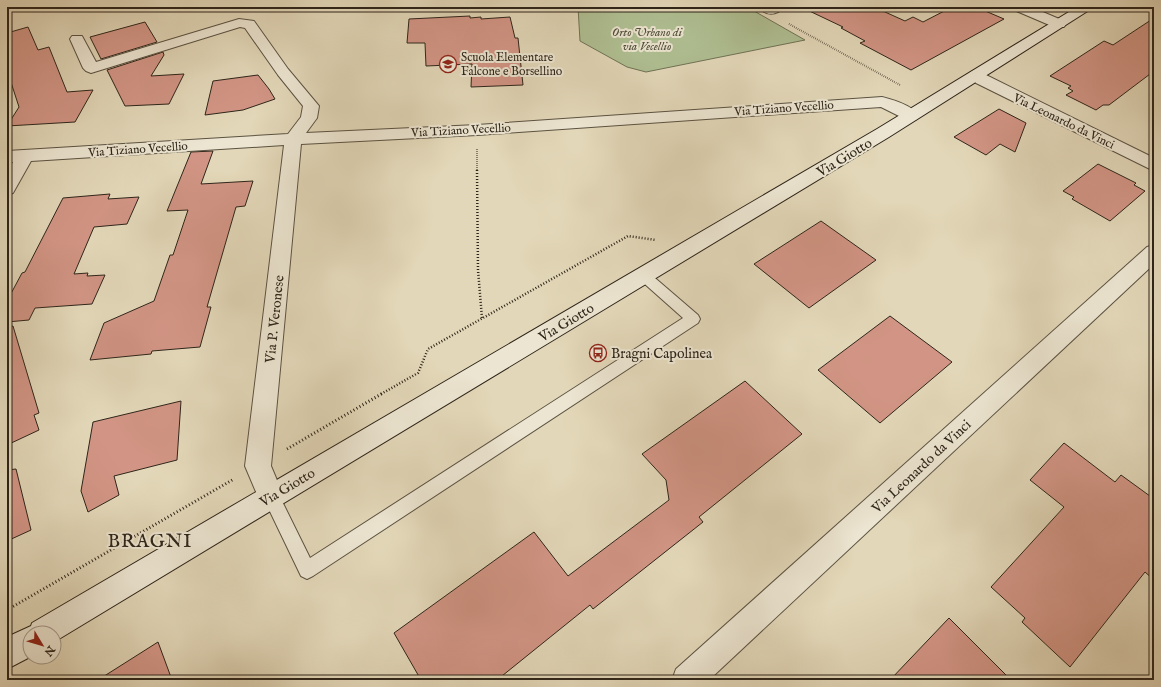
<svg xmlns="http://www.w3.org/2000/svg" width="1161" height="687" viewBox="0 0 1161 687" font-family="'IM FELL English',serif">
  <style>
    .green { fill: #afbf92; stroke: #6e7256 }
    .building { fill: #d29585; stroke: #2e251a }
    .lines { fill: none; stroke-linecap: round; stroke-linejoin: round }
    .lane-casing { stroke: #5b5242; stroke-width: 2 }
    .street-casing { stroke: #5b5242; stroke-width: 2 }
    .secondary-casing { stroke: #2e251a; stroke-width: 2 }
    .path-far2 { stroke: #2e251a; stroke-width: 2; stroke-dasharray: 0.5 1.5; stroke-linecap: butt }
    .path-far1 { stroke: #2e251a; stroke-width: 2.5; stroke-dasharray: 1 2; stroke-linecap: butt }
    .path { stroke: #2e251a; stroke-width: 3; stroke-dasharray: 1 2.5; stroke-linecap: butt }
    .lane { fill: #ece5d1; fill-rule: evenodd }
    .street { fill: #ece5d1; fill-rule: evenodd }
    .secondary { fill: #ece5d1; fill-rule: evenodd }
    .labels { text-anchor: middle; stroke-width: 4; stroke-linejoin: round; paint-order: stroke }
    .far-park-label { font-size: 12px; font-style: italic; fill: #4e4c38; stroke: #ece5d1 }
    .far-poi-label { font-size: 12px; fill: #2e251a; stroke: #ece5d1; text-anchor: start }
    .far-street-label { font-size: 12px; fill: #2e251a; stroke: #ece5d1 }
    .street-label { font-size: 14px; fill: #2e251a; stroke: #ece5d1 }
    .poi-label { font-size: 14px; fill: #2e251a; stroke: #ece5d1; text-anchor: start }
    .near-quarter-label { font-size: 19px; letter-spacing: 1px; fill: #2e251a; stroke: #ece5d1 }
  </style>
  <rect width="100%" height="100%" fill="#e2d7b8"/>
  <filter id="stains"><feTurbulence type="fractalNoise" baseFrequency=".005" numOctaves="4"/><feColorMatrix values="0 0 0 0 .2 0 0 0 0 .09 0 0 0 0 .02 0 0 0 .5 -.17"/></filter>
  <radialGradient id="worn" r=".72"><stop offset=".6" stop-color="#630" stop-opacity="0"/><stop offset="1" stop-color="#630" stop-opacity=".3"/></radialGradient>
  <path class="green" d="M578 7H747L805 40 646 72 627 67 580 41Z"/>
  <g class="building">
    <path d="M801 7H874L905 21 913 17 923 22 952 7H976L1004 19 911 70 860 43 865 41 841 28 843 27Z"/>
    <path d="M470 16V18L481 17V19L510 17 515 38H518L523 85 471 87 472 64 426 66 425 43H407L409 19Z"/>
    <path d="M1154 18V71L1109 105H1103L1096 110 1066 95 1073 91 1068 88 1071 86 1050 76 1104 41 1113 45Z"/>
    <path d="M145 22 157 42 101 59 90 37Z"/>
    <path d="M28 27 38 50 49 47 67 92 93 90 75 122 7 126 19 107 7 70V33Z"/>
    <path d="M163 52 164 55 151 76 184 74 169 104 125 106 107 70Z"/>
    <path d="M258 75 269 89 275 99 243 110 205 115 213 81Z"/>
    <path d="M999 109 1026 123 1015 152 1000 144 986 155 954 137Z"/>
    <path d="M213 151 201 184 253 181 245 206 236 207 207 307H211L200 347 152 351 151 354 90 360 104 323 154 301 170 255H173L188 210 167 211 191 152Z"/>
    <path d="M1098 164 1136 183 1134 185 1145 191 1110 221 1072 199 1074 197 1063 191Z"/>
    <path d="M110 194 108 199 139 197 127 224 94 227 74 274 88 273 87 276 105 275 92 304 35 308 29 320 7 322V301L22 273 25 272 63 198Z"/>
    <path d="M821 221 876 260 809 308 754 264Z"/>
    <path d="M890 316 952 362 880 423 818 370Z"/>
    <path d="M13 326 39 413 34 415 39 430 7 445V327Z"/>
    <path d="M745 381 802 434 699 517 703 522 593 609 590 605 497 680H421L394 633 534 532 568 576 669 500 666 480 642 454Z"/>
    <path d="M181 401 177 460 114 476 119 495 88 512 81 491 93 422Z"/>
    <path d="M1064 443 1115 482 1121 475 1154 499V580L1145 572 1070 667 1022 622 1025 618 991 587 1064 507 1030 480Z"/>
    <path d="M16 469 31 530 7 541V470Z"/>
    <path d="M949 618 1011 680H890Z"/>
    <path d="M158 642 172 680H98Z"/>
  </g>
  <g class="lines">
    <g class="lane-casing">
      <path id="lane" d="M643 270 648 272 698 315 700 319 698 323 313 576 307 579 301 576 263 497 265 491 271 489 277 491 310 558 683 318 638 278 637 275 638 272Z"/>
    </g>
    <g class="street-casing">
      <g id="street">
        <path d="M759 7H784C777 16 765 16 759 7Z"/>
        <path d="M1012 7H1031L1064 21 1066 24 1064 27H1054L1014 10Z"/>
        <path d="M239 19 254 21 288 69 319 106 317 118 306 133 477 125 882 97C894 100 912 105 919 116L917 119 911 121 905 119 881 107 477 135 301 144 271 466 284 497 280 506 271 509 262 506 245 466 284 145 31 161 13 193 7 195V173L13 162 7 163V151L288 134 301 117 303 106 278 75 245 28 240 27 91 73 86 71 83 68 70 39 72 36H82L96 62Z"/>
        <path d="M976 70 1154 158V171L976 83 968 75 971 72Z"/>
        <path d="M1154 245V264L709 680H672L676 669 1147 247Z"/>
      </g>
    </g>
    <g class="secondary-casing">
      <path id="secondary" d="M1077 7H1094L889 137 54 642V633H30V657L7 669V637L31 626 32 623 877 129Z"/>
    </g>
    <g class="path-far2">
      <path d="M789 24 900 85"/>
      <path d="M477 149V171"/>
    </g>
    <g class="path-far1">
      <path d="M477 170 478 270 482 318"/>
      <path d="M381 394 418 373 428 349 628 236 656 240"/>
    </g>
    <g class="path">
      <path d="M287 449 383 393"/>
      <path d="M7 610 234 479"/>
    </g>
    <use href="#lane" class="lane"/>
    <use href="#street" class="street"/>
    <use href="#secondary" class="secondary"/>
  </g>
  <defs>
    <g id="school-ring" transform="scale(0.9)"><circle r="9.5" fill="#ece5d1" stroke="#8f2418" stroke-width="1.5"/><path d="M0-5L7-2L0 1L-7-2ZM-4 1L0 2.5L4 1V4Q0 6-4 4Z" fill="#8f2418"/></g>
    <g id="bus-ring" transform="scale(0.9)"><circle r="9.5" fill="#ece5d1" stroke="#8f2418" stroke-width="1.5"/><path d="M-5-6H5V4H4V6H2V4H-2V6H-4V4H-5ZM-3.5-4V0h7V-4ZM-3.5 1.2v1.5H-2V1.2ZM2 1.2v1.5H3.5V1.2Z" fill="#8f2418"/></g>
  </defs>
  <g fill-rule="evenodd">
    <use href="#school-ring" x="448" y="64"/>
    <use href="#bus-ring" x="598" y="353"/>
  </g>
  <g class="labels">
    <g class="far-park-label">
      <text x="647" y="36">Orto Urbano di<tspan x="647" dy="14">via Vecellio</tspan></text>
    </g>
    <g class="far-poi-label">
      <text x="461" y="61">Scuola Elementare<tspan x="461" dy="14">Falcone e Borsellino</tspan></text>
    </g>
    <g class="far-street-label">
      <text transform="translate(784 108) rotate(-4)" y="4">Via Tiziano Vecellio</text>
      <text transform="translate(1064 121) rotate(26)" y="4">Via Leonardo da Vinci</text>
      <text transform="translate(461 130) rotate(-3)" y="4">Via Tiziano Vecellio</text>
      <text transform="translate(138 149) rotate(-4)" y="4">Via Tiziano Vecellio</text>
    </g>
    <g class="street-label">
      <text transform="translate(844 157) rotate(-31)" y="5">Via Giotto</text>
      <text transform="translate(274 319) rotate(-84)" y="5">Via P. Veronese</text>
      <text transform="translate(566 322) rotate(-31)" y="5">Via Giotto</text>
      <text transform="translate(921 466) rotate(-43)" y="5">Via Leonardo da Vinci</text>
      <text transform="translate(287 487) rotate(-31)" y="5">Via Giotto</text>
    </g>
    <g class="poi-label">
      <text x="611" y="358">Bragni Capolinea</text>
    </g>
    <g class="near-quarter-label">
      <text x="150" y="547">BRAGNI</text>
    </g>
  </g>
  <rect width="1161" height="687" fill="none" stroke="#e2d7b8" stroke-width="24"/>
  <rect x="8" y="8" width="1145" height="671" fill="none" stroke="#2e251a" stroke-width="2"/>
  <rect x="12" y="12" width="1137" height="663" fill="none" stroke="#2e251a"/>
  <g transform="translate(42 645) rotate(128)"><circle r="19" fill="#ece5d1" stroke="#a09888"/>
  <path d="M0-3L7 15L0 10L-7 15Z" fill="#8f2418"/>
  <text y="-6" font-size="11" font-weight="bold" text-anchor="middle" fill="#2e251a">N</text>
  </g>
  <rect width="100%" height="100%" filter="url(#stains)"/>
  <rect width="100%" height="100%" fill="url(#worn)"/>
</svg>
